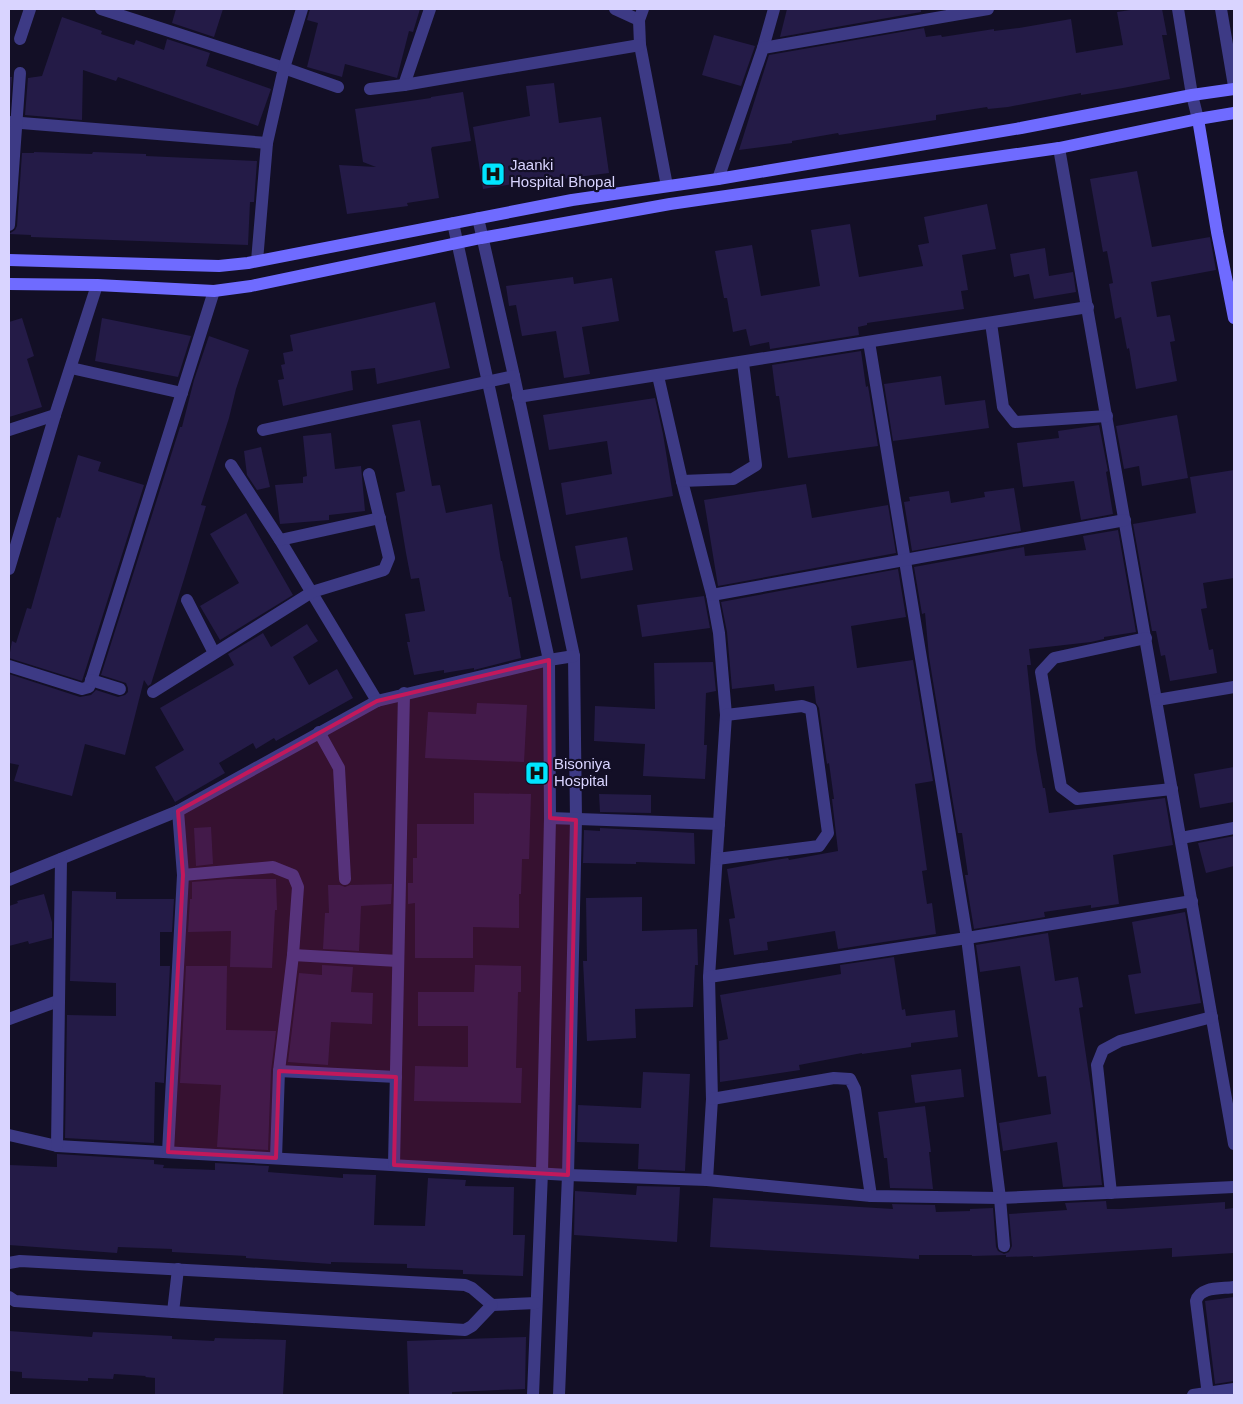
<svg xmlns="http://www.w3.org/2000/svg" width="1243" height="1404" viewBox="0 0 1243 1404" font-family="Helvetica,sans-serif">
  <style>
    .building { fill: #241b47 }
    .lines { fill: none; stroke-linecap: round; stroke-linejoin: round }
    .street { stroke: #3d3a85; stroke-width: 12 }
    .secondary { stroke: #6f6bff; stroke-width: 12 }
    .marked { fill: #c2185b; fill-opacity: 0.2; stroke: #c2185b; stroke-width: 4; stroke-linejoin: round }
    .labels { text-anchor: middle; stroke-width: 4.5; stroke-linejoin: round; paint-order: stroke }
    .poi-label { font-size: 15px; fill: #d9d4ff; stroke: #130f26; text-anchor: start }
  </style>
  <rect width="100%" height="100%" fill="#130f26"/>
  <g class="building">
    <path d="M176 9H223L214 37 172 23Z"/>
    <path d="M310 9H420L413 32 409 31 397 78 345 64 342 77 307 67 318 23 307 20Z"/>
    <path d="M787 9H921V12L780 37Z"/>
    <path d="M1137 9H1162L1167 35H1162L1170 79 1123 88 1081 95V93L1008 107 988 109 987 107 936 115V120L839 135 838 133 792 141V143L739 150 769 55 924 28 926 37 941 35 942 37 994 29V31L1019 28 1071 19 1076 53 1123 45 1117 12Z"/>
    <path d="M62 17 102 31 101 34 134 45 136 40 164 50 167 39 210 53 206 66 271 89 258 126 118 77 116 81 83 70 82 120 25 115 28 78 42 76Z"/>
    <path d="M714 35 755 46 741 86 702 75Z"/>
    <path d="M9 77H12L9 114Z"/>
    <path d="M554 83 559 123 601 117 609 173 538 182V180L483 189 473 127 530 116 526 86Z"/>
    <path d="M463 92 471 141 432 147 431 149 439 198 407 203 408 206 347 214 339 165 376 167 363 162 355 109 431 98V97Z"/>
    <path d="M34 152 92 154 93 152 146 154V156L257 161 254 202H250L248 245 31 237V235L9 234 15 230 17 226 22 153H34Z"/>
    <path d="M1137 171 1152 247 1210 237 1216 270 1151 282 1157 317 1170 315 1175 341 1170 342 1177 381 1136 389 1129 348 1127 349 1121 317 1115 319 1109 284 1113 283 1107 251 1103 252 1090 179Z"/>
    <path d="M987 204 996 249 962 255 968 290 961 291 964 309 867 323V325L858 327 859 335 770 349 769 342 750 346 746 329 733 332 727 298H724L715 251 752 245 761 296 820 286 811 230 850 224 859 277 923 266 918 245 929 243 924 217Z"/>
    <path d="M1045 248 1049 276 1073 272 1076 292 1034 299 1029 274 1014 277 1010 254Z"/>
    <path d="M573 277 574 284 612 278 619 321 582 327 590 374 564 378 556 331 522 336 516 305 509 306 506 286Z"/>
    <path d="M435 302 450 368 377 384 375 368 351 371 353 390 283 406 278 380 284 379 281 365 285 364 283 353 293 351 290 335Z"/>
    <path d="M22 318 34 356 27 359 42 407 9 417V322Z"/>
    <path d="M102 318 191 336 178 377 95 361Z"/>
    <path d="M209 336 249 350 236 389 229 418 201 505 206 506 184 579 151 684 148 686 144 680 125 755 85 744 72 796 14 781 19 765 9 763V674L80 697 91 695 96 690 118 697 125 695 128 692V688L126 683 101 675 180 427H182L194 380Z"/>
    <path d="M861 351 866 387 868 386 878 446 788 458 779 396H776L772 365Z"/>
    <path d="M941 376 945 405 985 400 989 428 893 441 884 384Z"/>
    <path d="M655 398 663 434 673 496 566 515 561 483 612 474 607 441 549 450 543 415Z"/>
    <path d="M1177 415 1188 478 1142 486 1139 466 1124 469 1116 426Z"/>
    <path d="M420 420 432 486 440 485 446 513 492 504 501 561H502L509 597H511L521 658 474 670V668L444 673V670L414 675 407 642H410L405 614 425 611 419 578 411 579 406 553 396 493 405 491 392 425Z"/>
    <path d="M1099 425 1108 471 1106 472 1113 514 1081 520 1074 481 1023 487 1017 443 1059 438 1058 431Z"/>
    <path d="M331 433 335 469 361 466 365 511 329 515V520L280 524 275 485 303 483V477L307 476 303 436Z"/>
    <path d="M261 447 270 487 257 490 247 475 244 451Z"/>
    <path d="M78 455 101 462 98 471 144 485 82 681 9 658 12 641 16 643 27 608 31 609 57 517 60 518Z"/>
    <path d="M1234 470V578L1203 583 1207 608 1201 609 1209 650 1213 649 1217 673 1170 681 1165 655 1161 656 1156 631H1152L1133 524 1196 513 1190 477Z"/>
    <path d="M806 484 812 518 888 505 896 553 718 586 704 500Z"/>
    <path d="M1014 488 1021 531 912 551 904 502 910 501 909 497 949 491 951 503 985 497 984 492Z"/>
    <path d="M246 513 293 595 220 640 200 606 239 583 210 534Z"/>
    <path d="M1118 530 1136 632 1104 637V639L1091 642 1029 649 1031 665H1027L1036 749 1043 788H1045L1049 813 1165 798 1173 845 1113 855 1119 904 1091 908V905L1044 912 1045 917 974 929 965 875H968L962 833H958L929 657 925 613 922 614 914 567 1024 547 1025 556 1086 550 1083 536Z"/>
    <path d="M627 537 633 570 581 579 575 546Z"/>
    <path d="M898 569 906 617 851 626 857 668 913 660 933 781 915 784 927 870 922 871 927 904 932 903 936 934 838 949 835 931 767 942 768 950 734 955 729 919 735 918 727 869 775 860 788 858 789 860 838 851 832 799H834L829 763 827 764 819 708 816 703 814 686 775 691 774 684 732 689 727 632 721 602Z"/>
    <path d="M704 596 710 628 642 637 637 605Z"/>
    <path d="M307 624 318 641 293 657 309 685 337 669 353 698 276 741 274 738 256 749 253 743 219 763 225 773 175 802 155 767 184 750 160 708 234 665 228 654 263 633 271 647Z"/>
    <path d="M713 662 716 691 706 693 704 745H707L705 779 643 776 645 744 594 741 595 706 655 709 654 663Z"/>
    <path d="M477 703 527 705 524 762 425 758 428 712 476 714Z"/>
    <path d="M1234 767V802L1200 808 1194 774Z"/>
    <path d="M474 793 531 794 529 859H522L521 894H519V928L473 927V958H415V903L408 904V883H413V858H417V824H474Z"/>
    <path d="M599 794 651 795V813L600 812Z"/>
    <path d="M211 827 213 864 196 866 194 828Z"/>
    <path d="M600 828 694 833 695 864 636 862V864L583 863 584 830 600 831Z"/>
    <path d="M1234 836V866L1206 873 1198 843Z"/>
    <path d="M229 879H276L277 910H275L272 968 230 967 231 931 188 932 190 899H192V882Z"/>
    <path d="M392 884 391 904 361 906 359 951 323 949 325 913H329L328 885H340L345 887 350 885Z"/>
    <path d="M72 891 116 892V899H174L172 932H160V966H170L164 1083 155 1082 154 1143 65 1138 67 1015 116 1016V983L70 981Z"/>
    <path d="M44 894 52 922V938L29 944 28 941 9 946V906L18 903 17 901Z"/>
    <path d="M642 897V931L697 929 698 965H695L693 1007 635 1009 636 1038 587 1041 583 961H587L586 898Z"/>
    <path d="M1185 912 1201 1003 1135 1014 1128 975 1141 973 1132 922Z"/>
    <path d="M1048 933 1055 981 1078 977 1083 1007 1079 1008 1092 1096 1102 1185 1063 1187 1057 1142 1003 1151 999 1123 1051 1114 1046 1076 1038 1077 1020 966 980 972 976 945Z"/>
    <path d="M894 957 902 1010 905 1009 906 1016 955 1010 958 1037 911 1043V1047L862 1054V1053L799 1065 800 1070 720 1082 719 1041 728 1039 720 995 841 974 840 965Z"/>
    <path d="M322 965 353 967 351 992 373 993 372 1024 331 1022 328 1065 288 1062 299 973 322 975Z"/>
    <path d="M475 965 521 966V992H518L516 1068H522L521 1103 414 1101 415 1066 468 1067V1026H418V992H474Z"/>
    <path d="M186 966H227L226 1030 276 1031 271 1071 268 1150 217 1147 221 1085 180 1083Z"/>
    <path d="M961 1069 964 1097 915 1103 911 1075Z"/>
    <path d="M643 1072 690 1074 685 1171 638 1169 639 1144 577 1142 578 1105 641 1108Z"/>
    <path d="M925 1106 931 1152H929L933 1189 890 1188 887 1158H884L878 1112Z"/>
    <path d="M57 1154 154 1160V1164L164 1165 163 1168 215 1170V1163L269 1166 268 1172 343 1178V1174L376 1175 374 1225 425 1226 428 1178 466 1180 465 1186 514 1187 513 1235H525L523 1276 463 1274V1270L407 1268V1264L331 1262V1264L246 1258V1256L172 1252V1249L118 1247 117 1253 9 1245V1165L57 1167Z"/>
    <path d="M637 1186 680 1187 677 1242 574 1235 575 1191 636 1195Z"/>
    <path d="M713 1198 893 1209 892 1204 935 1205 936 1212 970 1211V1209L993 1208 996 1247 998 1251 1004 1254 1009 1252 1012 1246 1009 1214 1067 1210 1065 1203 1106 1201 1107 1209H1121L1225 1202V1209L1234 1208V1253L1172 1257V1248L1033 1257V1256L1006 1257V1255L972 1256V1255H919V1259L710 1247Z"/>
    <path d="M1234 1297V1381L1215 1384 1205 1301Z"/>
    <path d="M9 1331 92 1337 93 1332 172 1336V1339L214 1341 215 1338 286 1340 283 1395H155V1378L145 1377 146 1376 114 1374 113 1379 88 1378V1381L22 1378V1372L9 1371Z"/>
    <path d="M526 1337 525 1389 452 1392V1395H409L407 1341Z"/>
  </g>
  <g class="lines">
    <g class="street">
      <path d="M101 9 284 68 338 87"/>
      <path d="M615 9 639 20"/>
      <path d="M643 9 639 20 640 45 667 186"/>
      <path d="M1178 9 1192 95 1198 119"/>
      <path d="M1221 9 1234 86"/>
      <path d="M20 39 30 9"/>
      <path d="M763 48 774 9"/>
      <path d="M404 85 430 9"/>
      <path d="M370 89 404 85 640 45"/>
      <path d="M9 122 267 143"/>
      <path d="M1059 148 1234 1144"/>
      <path d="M718 179 763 48 988 9"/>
      <path d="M478 218 514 376 574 656 576 820 568 1175 559 1395"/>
      <path d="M453 223 549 660 550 818 542 1172 533 1395"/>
      <path d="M9 225 20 73"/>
      <path d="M257 261 267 143 284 68 302 9"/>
      <path d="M991 323 1003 407 1015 422 1107 416"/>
      <path d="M869 342 967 938 1000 1198 1004 1246"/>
      <path d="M71 368 182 393"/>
      <path d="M658 376 682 481 712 595 719 633 726 715 709 977 712 1099 707 1180"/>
      <path d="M518 397 1088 307"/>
      <path d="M9 430 55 415"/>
      <path d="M263 430 514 376"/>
      <path d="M231 465 280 540 377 701"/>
      <path d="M682 481 733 479 756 465 743 363"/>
      <path d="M280 540 380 518"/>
      <path d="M9 569 55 415 97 285"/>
      <path d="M712 595 1125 520"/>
      <path d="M187 600 214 653"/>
      <path d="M1146 638 1054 658 1041 672 1061 787 1077 799 1172 789"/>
      <path d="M9 666 82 689 89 687 214 291"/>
      <path d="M91 680 120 689"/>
      <path d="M153 692 312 592 384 570 389 558 369 474"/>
      <path d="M1157 700 1234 687"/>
      <path d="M319 732 339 768 345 879"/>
      <path d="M550 818 719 824"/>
      <path d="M1181 838 1234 828"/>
      <path d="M717 859 819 846 828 833 811 709 802 706 726 715"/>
      <path d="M183 875 273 867 293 875 298 887 293 955 279 1071 276 1158"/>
      <path d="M9 880 178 811 377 701 549 660 574 656"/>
      <path d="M293 955 398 961"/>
      <path d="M709 977 967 938 1192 901"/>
      <path d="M9 1019 58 1001"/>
      <path d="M279 1071 396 1077"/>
      <path d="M712 1099 834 1078 850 1079 855 1089 871 1196"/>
      <path d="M9 1135 57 1146 568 1175 707 1180 871 1196 1000 1198 1234 1187"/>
      <path d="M57 1146 61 859"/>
      <path d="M168 1152 183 875 178 811"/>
      <path d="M394 1165 404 693"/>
      <path d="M1111 1193 1097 1065 1103 1050 1120 1041 1212 1017"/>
      <path d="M9 1263 20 1261 465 1285 472 1288 492 1305 536 1303"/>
      <path d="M9 1297 15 1301 173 1312 465 1330 472 1326 492 1305"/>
      <path d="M173 1312 178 1269"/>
      <path d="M1193 1395 1234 1389"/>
      <path d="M1208 1395 1196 1301C1200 1286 1222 1289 1234 1287"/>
    </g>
    <g class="secondary">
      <path d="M1198 119 1217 232 1234 318"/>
      <path d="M9 260 219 266 248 263 572 200 718 179 1021 128 1192 95 1234 89"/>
      <path d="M9 284 97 285 214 291 251 286 481 238 670 204 1059 148 1198 119 1234 113"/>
    </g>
  </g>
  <path class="marked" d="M549 660 550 818 576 820 568 1175 394 1165 396 1077 279 1071 276 1158 168 1152 183 875 178 811 377 701Z"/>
  <defs>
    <g id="hospital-square" transform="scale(1.25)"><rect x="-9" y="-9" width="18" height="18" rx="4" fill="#00e5ff" stroke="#130f26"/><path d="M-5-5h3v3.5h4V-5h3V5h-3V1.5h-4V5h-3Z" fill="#111"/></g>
  </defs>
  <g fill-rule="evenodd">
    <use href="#hospital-square" x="493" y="174"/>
    <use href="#hospital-square" x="537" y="773"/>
  </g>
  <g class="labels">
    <g class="poi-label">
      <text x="510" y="170">Jaanki<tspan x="510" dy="17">Hospital Bhopal</tspan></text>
      <text x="554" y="769">Bisoniya<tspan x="554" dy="17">Hospital</tspan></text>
    </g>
  </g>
  <rect width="1243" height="1404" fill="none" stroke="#d9d4ff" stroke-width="20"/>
</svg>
